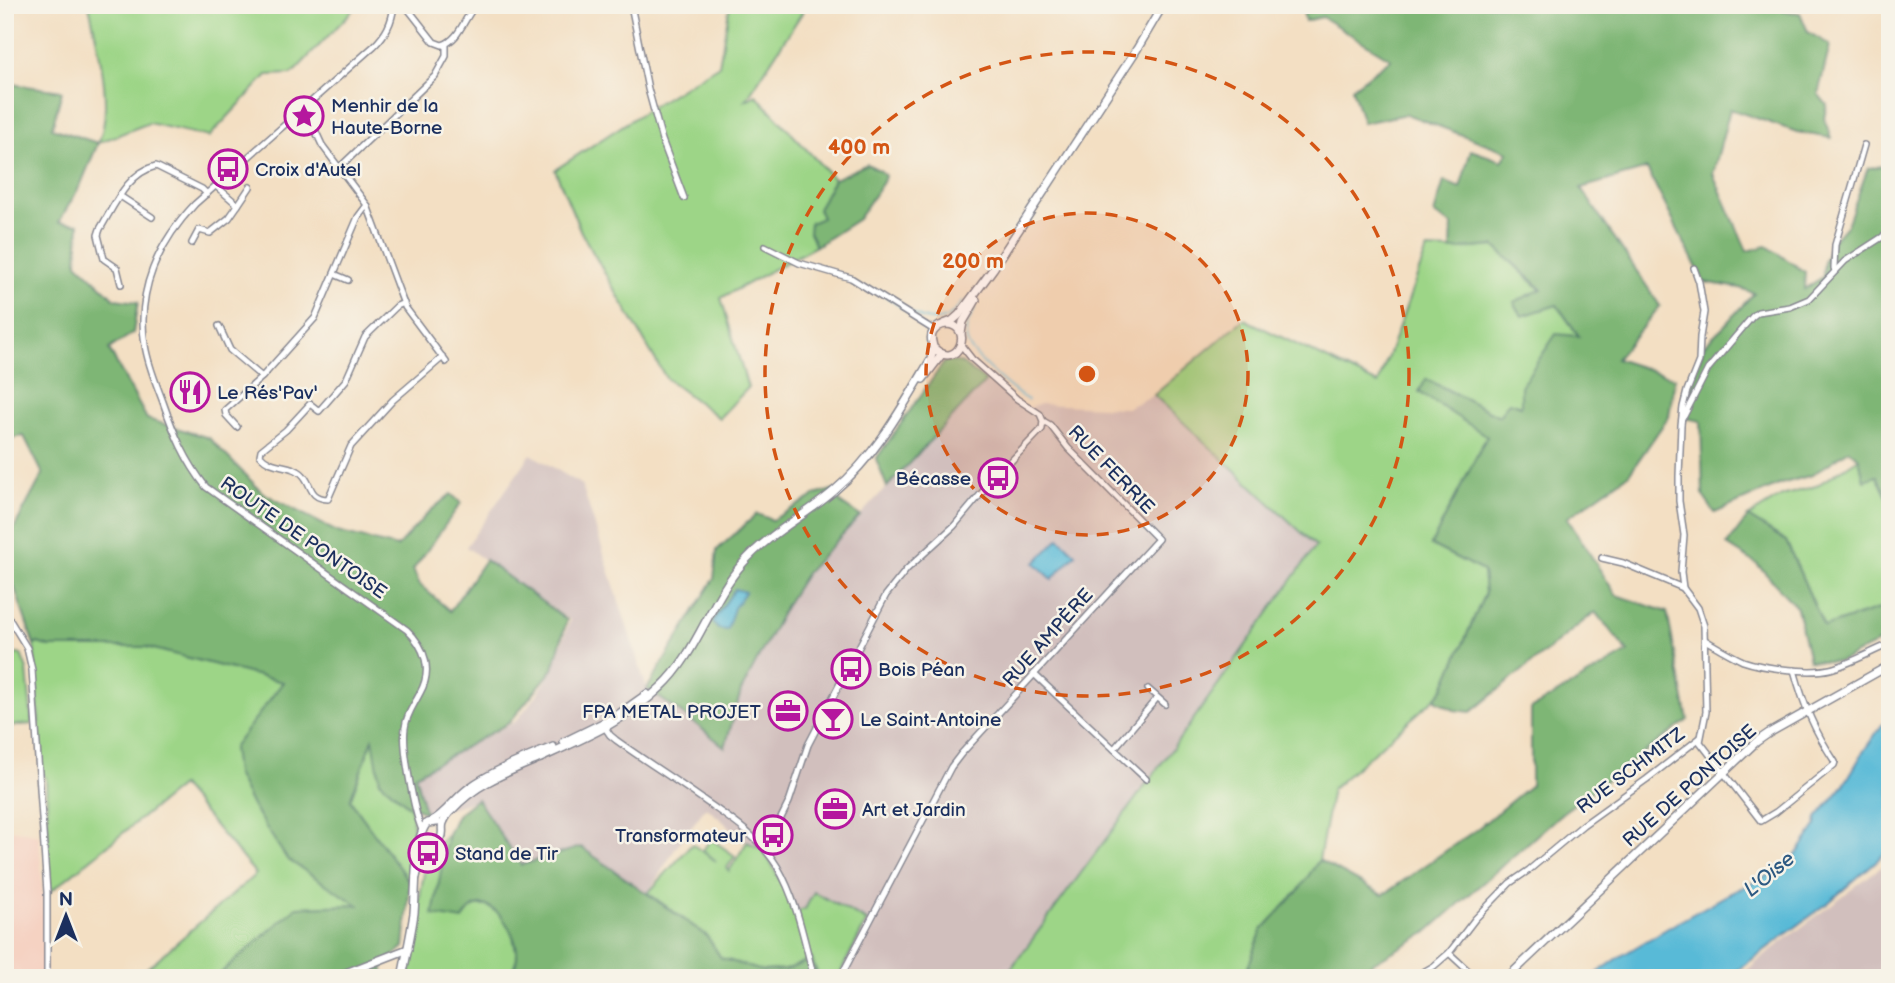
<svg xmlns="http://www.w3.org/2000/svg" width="1895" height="983" viewBox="0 0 1895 983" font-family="'Balsamiq Sans',sans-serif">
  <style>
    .built { fill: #f5d2c2 }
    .industrial { fill: #d1bfbd }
    .green { fill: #9dd587; stroke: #5c8272; stroke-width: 2 }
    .forest { fill: #7eb674; stroke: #4c7269; stroke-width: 2 }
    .water { fill: #58bad7; stroke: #3a749a; stroke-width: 2 }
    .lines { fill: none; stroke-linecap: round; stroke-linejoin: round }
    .stream { stroke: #58bad7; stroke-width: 2 }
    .street-casing { stroke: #878790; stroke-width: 8 }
    .secondary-casing { stroke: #878790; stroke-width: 10 }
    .street { stroke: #fff; stroke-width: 5 }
    .secondary { stroke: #fff; stroke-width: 7 }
    .ring { fill: none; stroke: #d45514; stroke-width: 3.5; stroke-dasharray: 12 9 }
    .labels { text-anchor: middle; stroke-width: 5; stroke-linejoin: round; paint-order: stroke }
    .poi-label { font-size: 19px; fill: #1b2f5e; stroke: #f7f3e8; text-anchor: start }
    .street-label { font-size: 19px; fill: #1b2f5e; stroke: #f7f3e8 }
    .water-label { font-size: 21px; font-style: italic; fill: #2d5982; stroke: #f7f3e8 }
    .centre { fill: #d45514; stroke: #f7f3e8; stroke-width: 3.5 }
    .ring-label { font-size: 21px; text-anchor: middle; font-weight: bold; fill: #d45514; stroke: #f7f3e8; stroke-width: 5; stroke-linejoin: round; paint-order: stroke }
  </style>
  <rect width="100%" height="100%" fill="#f7f3e8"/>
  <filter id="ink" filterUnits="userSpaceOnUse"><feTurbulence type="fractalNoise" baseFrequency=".0143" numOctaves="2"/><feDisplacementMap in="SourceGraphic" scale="14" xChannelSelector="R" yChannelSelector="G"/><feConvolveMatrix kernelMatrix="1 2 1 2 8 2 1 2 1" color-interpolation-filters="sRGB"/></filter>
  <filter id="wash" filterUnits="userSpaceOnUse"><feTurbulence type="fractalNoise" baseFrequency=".00686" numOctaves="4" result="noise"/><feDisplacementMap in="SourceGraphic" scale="28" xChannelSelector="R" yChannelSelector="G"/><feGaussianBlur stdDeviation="1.57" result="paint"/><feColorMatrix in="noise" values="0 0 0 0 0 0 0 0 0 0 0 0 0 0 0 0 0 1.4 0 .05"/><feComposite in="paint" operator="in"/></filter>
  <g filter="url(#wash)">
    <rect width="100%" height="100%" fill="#f3dfc3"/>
    <path class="built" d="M5 828 39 835 45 932 46 978H5Z"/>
    <g class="industrial">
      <path d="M986 381 1026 409 1041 404 1126 408 1154 395 1316 546 1183 734 1004 978H817L797 911 763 849 747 842 706 807 675 849 648 893 581 847 521 865 477 800 426 815 415 775 516 721 537 695 553 669 570 620 466 547 531 454 582 485 647 689 726 746 741 691 787 603 806 573Z"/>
      <path d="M1890 860V978H1738L1757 961Z"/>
    </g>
    <g class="green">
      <path d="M89 5H358L292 74 267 75 209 137 149 123 98 143C115 108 97 43 89 5Z"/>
      <path d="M730 5H807L746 100 756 95 834 179 818 209 823 218 809 232 816 246 721 298 748 388 719 418 666 378 581 232 555 170 654 105 719 65Z"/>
      <path d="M1494 246 1557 305 1579 337 1521 406 1499 416 1427 379 1419 392 1487 436 1431 545 1483 571 1485 593 1444 688 1434 699 1332 789 1319 860 1299 890 1262 930 1248 967 1239 978H1004L1183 734 1316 546 1154 395 1244 319 1378 384 1427 249 1451 250Z"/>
      <path d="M1859 458 1864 480 1877 475 1890 503 1888 606 1824 627 1786 541 1748 517 1782 496 1816 486Z"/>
      <path d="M38 643 50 647H146L284 682 233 748 287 859 360 906 297 907 215 978H161L146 969 256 874 181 786 50 892 46 778 42 773 34 645Z"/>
      <path d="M21 654 27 670 32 724 5 726V655Z"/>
      <path d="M374 737 380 781 410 807 413 817 410 883 350 800Z"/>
      <path d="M448 834 433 914 467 912 474 906H488L502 915 513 936 517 957 510 978H409L422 913 418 908 427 855Z"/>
      <path d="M711 839 735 856 727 868 729 871 747 842 763 849 797 911 805 909 814 892 867 921 838 977 820 978 811 959 786 970 761 971 721 958 707 936 648 893 692 844 716 861 703 850Z"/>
    </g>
    <g class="forest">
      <path d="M1302 5H1779L1783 11 1800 13 1808 32 1830 45 1818 94 1827 105 1824 118 1831 138 1797 132 1730 109 1713 174 1747 251 1767 246 1805 272 1804 289 1823 277 1824 262 1831 243 1847 225 1868 168 1884 166 1890 147V503L1877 476 1864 480 1859 458 1849 450 1812 475 1781 484 1715 513 1703 496 1701 421 1685 418 1692 385 1704 345 1724 326 1754 293 1740 288 1704 282 1647 169 1581 188 1660 306 1616 359 1675 378 1669 416 1629 474 1567 518 1616 595 1667 612 1688 720 1562 813 1426 933 1346 978H1239L1248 967 1262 930 1299 890 1319 860 1383 895 1477 829 1531 785V709L1628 652 1595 612 1471 712 1454 710 1434 699 1444 688 1485 593 1483 571 1431 545 1487 436 1419 392 1426 379 1499 416 1509 402 1521 406V386L1556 334 1579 336 1557 305 1522 316 1514 302 1542 289 1494 246 1451 250 1452 225 1434 214 1444 181 1460 188 1471 150 1502 161 1508 152 1406 114 1363 123 1352 88 1391 59 1322 17 1305 21Z"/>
      <path d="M5 83 62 91 52 128 98 143 81 184 59 222 79 224 77 263 115 299 138 302 133 333 109 349 147 419 209 438 263 493 337 532 397 547 430 511 451 494 461 503 413 570 420 585 450 611 485 560 567 620 553 669 509 723 415 775 426 815 419 809 410 807 380 781 373 739 350 800 410 883 404 947 383 965V978H215L297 907 358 905 287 859 252 806 236 774 233 748 283 682 146 647H50L38 643 34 645 5 559V545L43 474 24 436 5 439Z"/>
      <path d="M867 164 881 171 885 176 883 182 858 219 816 246 809 232 810 223 822 218 818 209 834 179Z"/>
      <path d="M945 361 960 362 986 381 887 487 876 459Z"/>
      <path d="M833 490 841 503 860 516 806 573 787 603 741 691 725 747 683 714 647 689 714 579 717 550 757 514 772 520 818 494Z"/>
      <path d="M1748 517 1786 541 1824 627 1888 606 1890 579V637L1839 662 1809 660 1797 608 1757 564 1727 545Z"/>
      <path d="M477 799 521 865 581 847 707 936 721 958 762 971 786 970 812 959 817 978H510C513 972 517 963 517 957 519 930 483 880 463 920L433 915 448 834 457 815Z"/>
    </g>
    <g class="water">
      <path d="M1059 538 1076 554 1052 579 1035 563Z"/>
      <path d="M735 589 745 592 734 608 727 630 718 629 713 623 715 618Z"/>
      <path d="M1890 719V849L1828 903 1727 978H1590L1621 956 1673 925 1729 894 1775 872 1796 855 1816 826 1817 818 1844 785 1865 749 1882 725Z"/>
    </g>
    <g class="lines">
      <g class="stream">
        <path d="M879 291C898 304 928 333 952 314 956 311 959 305 963 301"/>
        <path d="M975 309C969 319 964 329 967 341 970 355 1015 393 1028 400"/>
      </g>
    </g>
  </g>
  <g filter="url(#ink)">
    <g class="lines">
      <g class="street-casing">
        <g id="street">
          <path d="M394 5C392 23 386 34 374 46L195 204C158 243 136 291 145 345 148 365 156 383 163 402 174 434 185 460 206 487L407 630C425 647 433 670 420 693 414 705 406 715 405 728 402 747 414 812 422 830"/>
          <path d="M405 5 434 42 442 45C460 40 464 17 476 5"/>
          <path d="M631 5 648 89 662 140 684 198"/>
          <path d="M308 105 316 132 322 145 367 205 405 307 446 362"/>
          <path d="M339 168 435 76 446 56V44"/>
          <path d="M120 196 152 217"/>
          <path d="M238 205 250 187"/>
          <path d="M192 243 199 230 210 233 229 218 238 205 216 186"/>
          <path d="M765 246 799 263 851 278 934 330"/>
          <path d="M1694 268 1699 282 1704 312 1700 337 1699 361 1687 391 1683 407 1681 425 1679 476V501L1684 535 1681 572 1683 588 1698 608 1704 626 1706 712 1700 742 1761 821 1776 812 1834 765 1835 762C1814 730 1804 706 1794 670"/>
          <path d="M1835 271 1834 268 1835 245 1864 145"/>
          <path d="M334 274 348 280"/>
          <path d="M121 284 117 268 104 259 98 235 100 229C114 206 127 173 156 166L202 189 207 194"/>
          <path d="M404 303 397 306 365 337 346 380 319 411 310 404 286 430 261 450 260 455C272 469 289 463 301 473 313 483 307 498 328 499L351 446 393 400 443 357"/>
          <path d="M219 326 230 350 262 377"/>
          <path d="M1684 416 1708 369 1752 317 1758 312 1790 307 1809 299 1845 261 1890 232"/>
          <path d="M237 427 226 415 225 410 262 377 315 318 358 217 367 205"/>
          <path d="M1602 558 1623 563 1683 588"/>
          <path d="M5 612 27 648 32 670 47 892V978"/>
          <path d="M1705 640C1717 647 1730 655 1743 661 1763 668 1809 674 1830 669 1850 664 1870 652 1890 644"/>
          <path d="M1034 674 1146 779"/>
          <path d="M1148 689 1165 704"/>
          <path d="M604 726 610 735 616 740C645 761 676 780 705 801 732 820 759 837 777 866 797 900 804 940 814 978"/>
          <path d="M1114 749 1157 698"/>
          <path d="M758 841 768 834 780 820 789 802 808 745 886 595 907 569 954 526 990 483 1042 429 1043 421 1040 414 1017 399 972 359 961 345"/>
          <path d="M1449 953 1476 978"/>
          <path d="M840 978 951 767 961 754 1158 539 1068 448 1050 425 1043 421"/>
          <path d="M1413 978 1434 966 1449 953 1475 919 1510 883 1529 870 1583 825 1647 779 1700 738"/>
        </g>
      </g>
      <g class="secondary-casing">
        <g id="secondary">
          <path d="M944 324 952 321 959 315 993 269 1137 49 1163 5"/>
          <path d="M961 333 963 322 976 300"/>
          <path d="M923 379 942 354"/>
          <path d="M564 742 613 718 647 694"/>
          <path d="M432 821C446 814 455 798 469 788 494 770 524 759 553 747"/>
          <path d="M416 877C419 866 422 851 432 843 436 840 437 842 441 838 444 833 441 828 443 823 445 818 448 813 452 810 475 784 507 772 538 759 582 739 626 721 661 687 697 654 710 600 743 563 768 534 805 516 834 491 877 455 903 406 931 359 931 358 933 349 933 348 933 342 929 338 933 332 936 327 942 324 947 324 975 326 958 372 934 348"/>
          <path d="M333 978 408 949"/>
          <path d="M402 978C406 956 411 935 414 913 416 892 414 837 427 823L437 822"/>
          <path d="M1507 978 1756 742 1769 733 1890 665"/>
        </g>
      </g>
      <use href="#street" class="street"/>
      <use href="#secondary" class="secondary"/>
    </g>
  </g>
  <circle cx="1087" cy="374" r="161" fill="#d45514" fill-opacity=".12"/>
  <g class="ring">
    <circle cx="1087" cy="374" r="161"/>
    <circle cx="1087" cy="374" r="322"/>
  </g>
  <defs>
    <g id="sight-ring" transform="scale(2.0125)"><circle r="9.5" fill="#f7f3e8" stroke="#b5179e" stroke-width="1.5"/><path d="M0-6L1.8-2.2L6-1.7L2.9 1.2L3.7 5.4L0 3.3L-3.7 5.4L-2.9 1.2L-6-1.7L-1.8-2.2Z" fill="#b5179e"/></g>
    <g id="bus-ring" transform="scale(2.0125)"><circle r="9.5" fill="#f7f3e8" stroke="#b5179e" stroke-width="1.5"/><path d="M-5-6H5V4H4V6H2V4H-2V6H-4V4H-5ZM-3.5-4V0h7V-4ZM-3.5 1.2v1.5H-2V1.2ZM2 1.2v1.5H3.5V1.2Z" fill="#b5179e"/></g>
    <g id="restaurant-ring" transform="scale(2.0125)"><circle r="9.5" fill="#f7f3e8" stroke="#b5179e" stroke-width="1.5"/><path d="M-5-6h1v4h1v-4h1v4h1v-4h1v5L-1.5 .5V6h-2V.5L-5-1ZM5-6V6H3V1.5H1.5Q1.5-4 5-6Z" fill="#b5179e"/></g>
    <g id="office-ring" transform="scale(2.0125)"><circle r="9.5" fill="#f7f3e8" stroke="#b5179e" stroke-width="1.5"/><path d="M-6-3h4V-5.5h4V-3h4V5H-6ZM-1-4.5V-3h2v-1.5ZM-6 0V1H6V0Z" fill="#b5179e"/></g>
    <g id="bar-ring" transform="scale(2.0125)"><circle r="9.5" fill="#f7f3e8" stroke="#b5179e" stroke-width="1.5"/><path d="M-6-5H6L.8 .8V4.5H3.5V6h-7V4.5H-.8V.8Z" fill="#b5179e"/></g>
  </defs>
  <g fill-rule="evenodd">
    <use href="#sight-ring" x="304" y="116"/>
    <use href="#bus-ring" x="228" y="169"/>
    <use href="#restaurant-ring" x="190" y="392"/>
    <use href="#bus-ring" x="998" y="478"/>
    <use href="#bus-ring" x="851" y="669"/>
    <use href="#office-ring" x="788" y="711"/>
    <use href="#bar-ring" x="833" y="719"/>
    <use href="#office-ring" x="835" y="809"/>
    <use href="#bus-ring" x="773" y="835"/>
    <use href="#bus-ring" x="428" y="853"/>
  </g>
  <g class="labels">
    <g class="poi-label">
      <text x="331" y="112">Menhir de la<tspan x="331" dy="22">Haute-Borne</tspan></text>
      <text x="255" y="176">Croix d'Autel</text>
      <text x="217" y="399">Le Rés'Pav'</text>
      <text x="971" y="485" text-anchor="end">Bécasse</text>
      <text x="878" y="676">Bois Péan</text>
      <text x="761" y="718" text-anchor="end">FPA METAL PROJET</text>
      <text x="860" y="726">Le Saint-Antoine</text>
      <text x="862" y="816">Art et Jardin</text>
      <text x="746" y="842" text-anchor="end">Transformateur</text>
      <text x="455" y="860">Stand de Tir</text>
    </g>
    <g class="street-label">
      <text transform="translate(1112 469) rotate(46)" y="7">RUE FERRIE</text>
      <text transform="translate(304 537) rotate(35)" y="7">ROUTE DE PONTOISE</text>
      <text transform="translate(1047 637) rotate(-48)" y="7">RUE AMPÈRE</text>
      <text transform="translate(1630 770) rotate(-37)" y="7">RUE SCHMITZ</text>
      <text transform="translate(1689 785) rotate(-42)" y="7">RUE DE PONTOISE</text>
    </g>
    <g class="water-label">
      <text transform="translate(1769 874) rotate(-39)" y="7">L'Oise</text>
    </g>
  </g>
  <circle cx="1087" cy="374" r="10" class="centre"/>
  <g class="ring-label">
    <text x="859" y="154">400 m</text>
    <text x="973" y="268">200 m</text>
  </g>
  <rect width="1895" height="983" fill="none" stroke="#f7f3e8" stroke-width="28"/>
  <g transform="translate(66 916)" stroke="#f7f3e8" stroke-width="5" paint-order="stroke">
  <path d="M0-5L12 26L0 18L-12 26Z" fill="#1b2f5e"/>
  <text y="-10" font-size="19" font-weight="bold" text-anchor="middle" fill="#1b2f5e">N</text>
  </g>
</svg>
